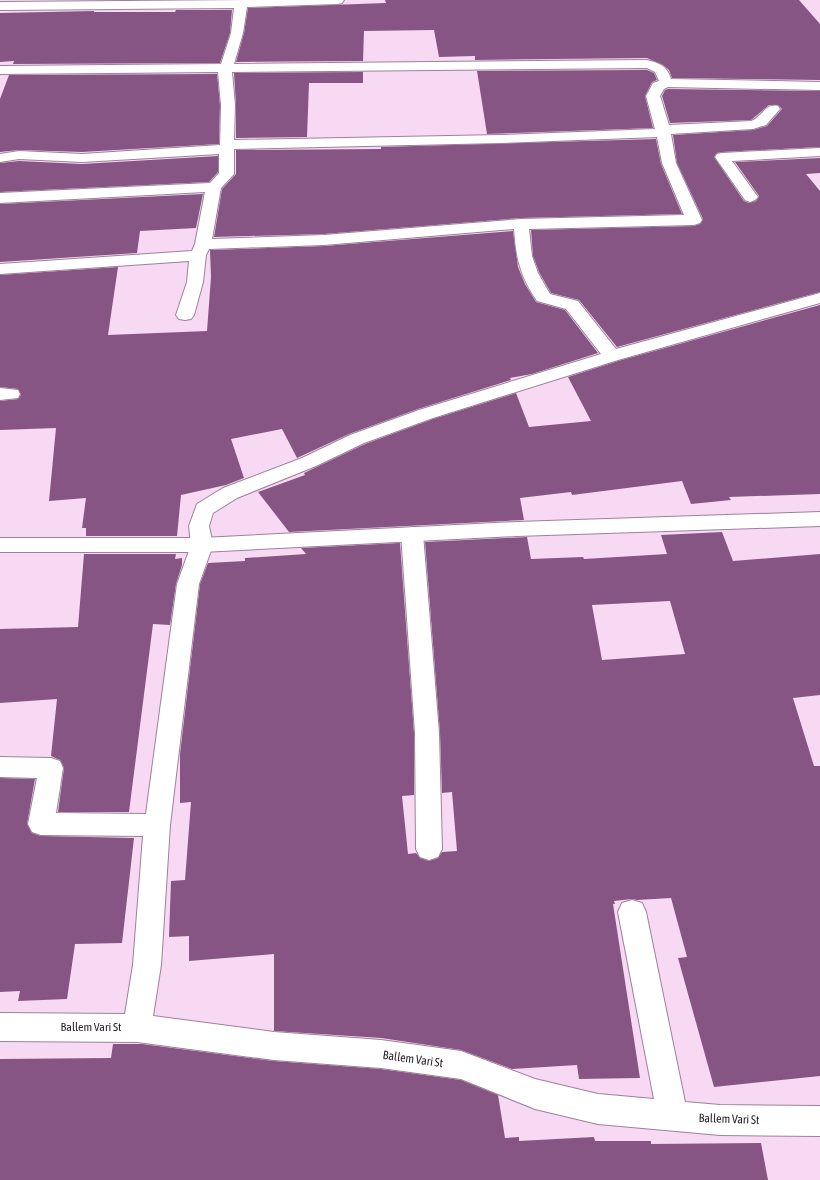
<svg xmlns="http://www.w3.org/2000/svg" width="820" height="1180" viewBox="0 0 820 1180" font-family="'Asap Condensed',sans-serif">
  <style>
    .building { fill: #875583; fill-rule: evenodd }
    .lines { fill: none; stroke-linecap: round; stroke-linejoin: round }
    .street-casing { stroke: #9d819a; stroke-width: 2 }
    .secondary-casing { stroke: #9d819a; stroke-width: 2 }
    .street { fill: #fff; fill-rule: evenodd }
    .secondary { fill: #fff; fill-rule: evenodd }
    .labels { text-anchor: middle; stroke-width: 4; stroke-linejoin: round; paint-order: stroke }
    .near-street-label { font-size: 12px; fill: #2e232d; stroke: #fff }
  </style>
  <rect width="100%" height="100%" fill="#f8d9f4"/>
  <g class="building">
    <path d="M385 0H799L820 24V80L672 78 669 70 663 65 647 58 475 60V56L439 57 434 30 364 31 363 61 236 62 244 33 248 8 386 3Z"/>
    <path d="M176 10H232L230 33 220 63 13 64 14 61 0 62V13L94 11V12H175Z"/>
    <path d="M647 70 654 73 657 80 652 82 645 96 653 128 487 134 477 71Z"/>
    <path d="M363 72V83H309L307 137 236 138V105L234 73Z"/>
    <path d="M217 74 220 105 219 144 82 152 19 150 0 152V99L9 75Z"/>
    <path d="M668 89 820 91V147L722 152 717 153 714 157 744 201 749 203 756 201 759 196 735 162 820 158V173L806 174 820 191V292L617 347 579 300 551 293 539 272 533 256 531 230 694 226 700 224 703 219 677 163 673 135 753 130 767 126 782 109 778 105H769L751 120 670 123 662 96 665 90Z"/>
    <path d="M656 139 661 164 682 214 521 218 324 234 214 237 222 189 236 174V150L381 149V147Z"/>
    <path d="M218 156V172L209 182 0 192V163L19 161 82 164Z"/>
    <path d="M203 194 196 228 140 231 137 253 0 262V204Z"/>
    <path d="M513 231 518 267 525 284 536 302 565 310 598 353 532 374 510 378 511 380 418 409 349 434 297 458 282 429 231 439 244 478 226 485 181 495 177 536H86V528H82L86 498 49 501 56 428 0 430V401L18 399 21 395 18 389 0 387V275L118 267 108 335 207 331 211 277 210 250 324 246Z"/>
    <path d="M820 305V494L729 497 731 500 691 504 682 481 572 495 571 492 520 498 524 520 289 532 258 492 305 475 304 473 365 444 433 419 516 393 529 427 591 421 568 377 618 361Z"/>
    <path d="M722 532 733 561 820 554V695L793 698 814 766H820V1076L714 1087 678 958 687 957 671 898 637 900 632 899 614 901 615 904H613L640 1078 579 1079 577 1065 512 1069 461 1050 381 1038 274 1031V954L189 961V936L169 937 171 881 185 880 191 802 180 803V754L200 584 208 563 245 561V558L306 554 301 548 400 543 414 733V795L402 796 408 854 416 853 420 858 429 861 438 858 442 852 457 851 452 792 442 793 440 733 425 542 527 537 531 559 583 557 584 559 667 554 661 535ZM670 601 685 654 602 660 592 605Z"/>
    <path d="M84 554H176L175 559 182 558V565L176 584 170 625 153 624 129 812H58L64 768 60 760 51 756 57 699 0 703V629L78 627Z"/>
    <path d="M0 778 35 779 27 824 32 833 41 836 134 838 122 943 75 944 67 999 18 1001 20 991 0 992Z"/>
    <path d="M113 1044H142L274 1061 381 1069 461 1080 498 1095 505 1138 519 1137V1141L594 1137 595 1141H651V1144L761 1143 768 1180H0V1059L111 1058Z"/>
  </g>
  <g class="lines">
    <g class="street-casing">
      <g id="street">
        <path d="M249 0H344L342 3 338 4 247 7 243 33 234 64 647 60C660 63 667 66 671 79L820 82V90L668 87 664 89 660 96 669 125 751 121C762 117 765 103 778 106L780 109 766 125 753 129 671 134 676 163 702 220 700 223 694 225 529 229 532 256 538 273 550 294 578 301 616 349 820 293V303L618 360 433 418 364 443 316 466 237 498 213 513 209 526 213 545 199 584 170 825 161 965 153 1016 274 1032 381 1040 461 1051 535 1079 598 1094 654 1099 618 912 622 903 632 900 642 903 646 912 685 1102 720 1105 820 1106V1136L720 1135 598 1124 535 1109 461 1079 381 1068 274 1060 137 1042 0 1041V1013L125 1014 133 965 143 836 41 835 32 832 28 824 37 778 0 777V757L51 758 60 761 63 768 56 813 146 814 177 584 191 545 189 526 197 504 223 488 302 458 350 435 419 410 601 354 566 309 537 301C520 276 516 258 514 229L324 245 209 249 206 255 203 282 194 315 191 319 185 320 179 319 176 315 187 282 189 261 0 274V264L192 251 195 244 205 192 0 203V193L210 183 219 173V154L82 162 19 159 0 162V154L19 151 82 154 220 145 221 105 218 72 0 74V66L221 64 231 33 234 8 0 10V2ZM647 68 655 72 659 81 653 83 646 96 655 129 501 135 234 140 235 105 232 72ZM657 137 662 163 684 215 521 219 324 235 212 239 221 188 234 174V149L501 143Z"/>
        <path d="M820 148V156L732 161 758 197 755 200 750 202 745 200 715 157 717 154 722 153Z"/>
        <path d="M0 388 18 390 20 394 18 398 0 400Z"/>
        <path d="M412 527 419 529 423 534 439 733 442 849 438 857 429 860 420 857 416 849 415 733 401 534 405 529Z"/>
      </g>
    </g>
    <g class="secondary-casing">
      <path id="secondary" d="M820 512V526L517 536 202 552H0V538H202L517 522Z"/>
    </g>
    <use href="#street" class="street"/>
    <use href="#secondary" class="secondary"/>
  </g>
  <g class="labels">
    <g class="near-street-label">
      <text x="91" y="1031">Ballem Vari St</text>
      <text transform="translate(413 1059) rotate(8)" y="4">Ballem Vari St</text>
      <text transform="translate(729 1119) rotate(2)" y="4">Ballem Vari St</text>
    </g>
  </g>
</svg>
